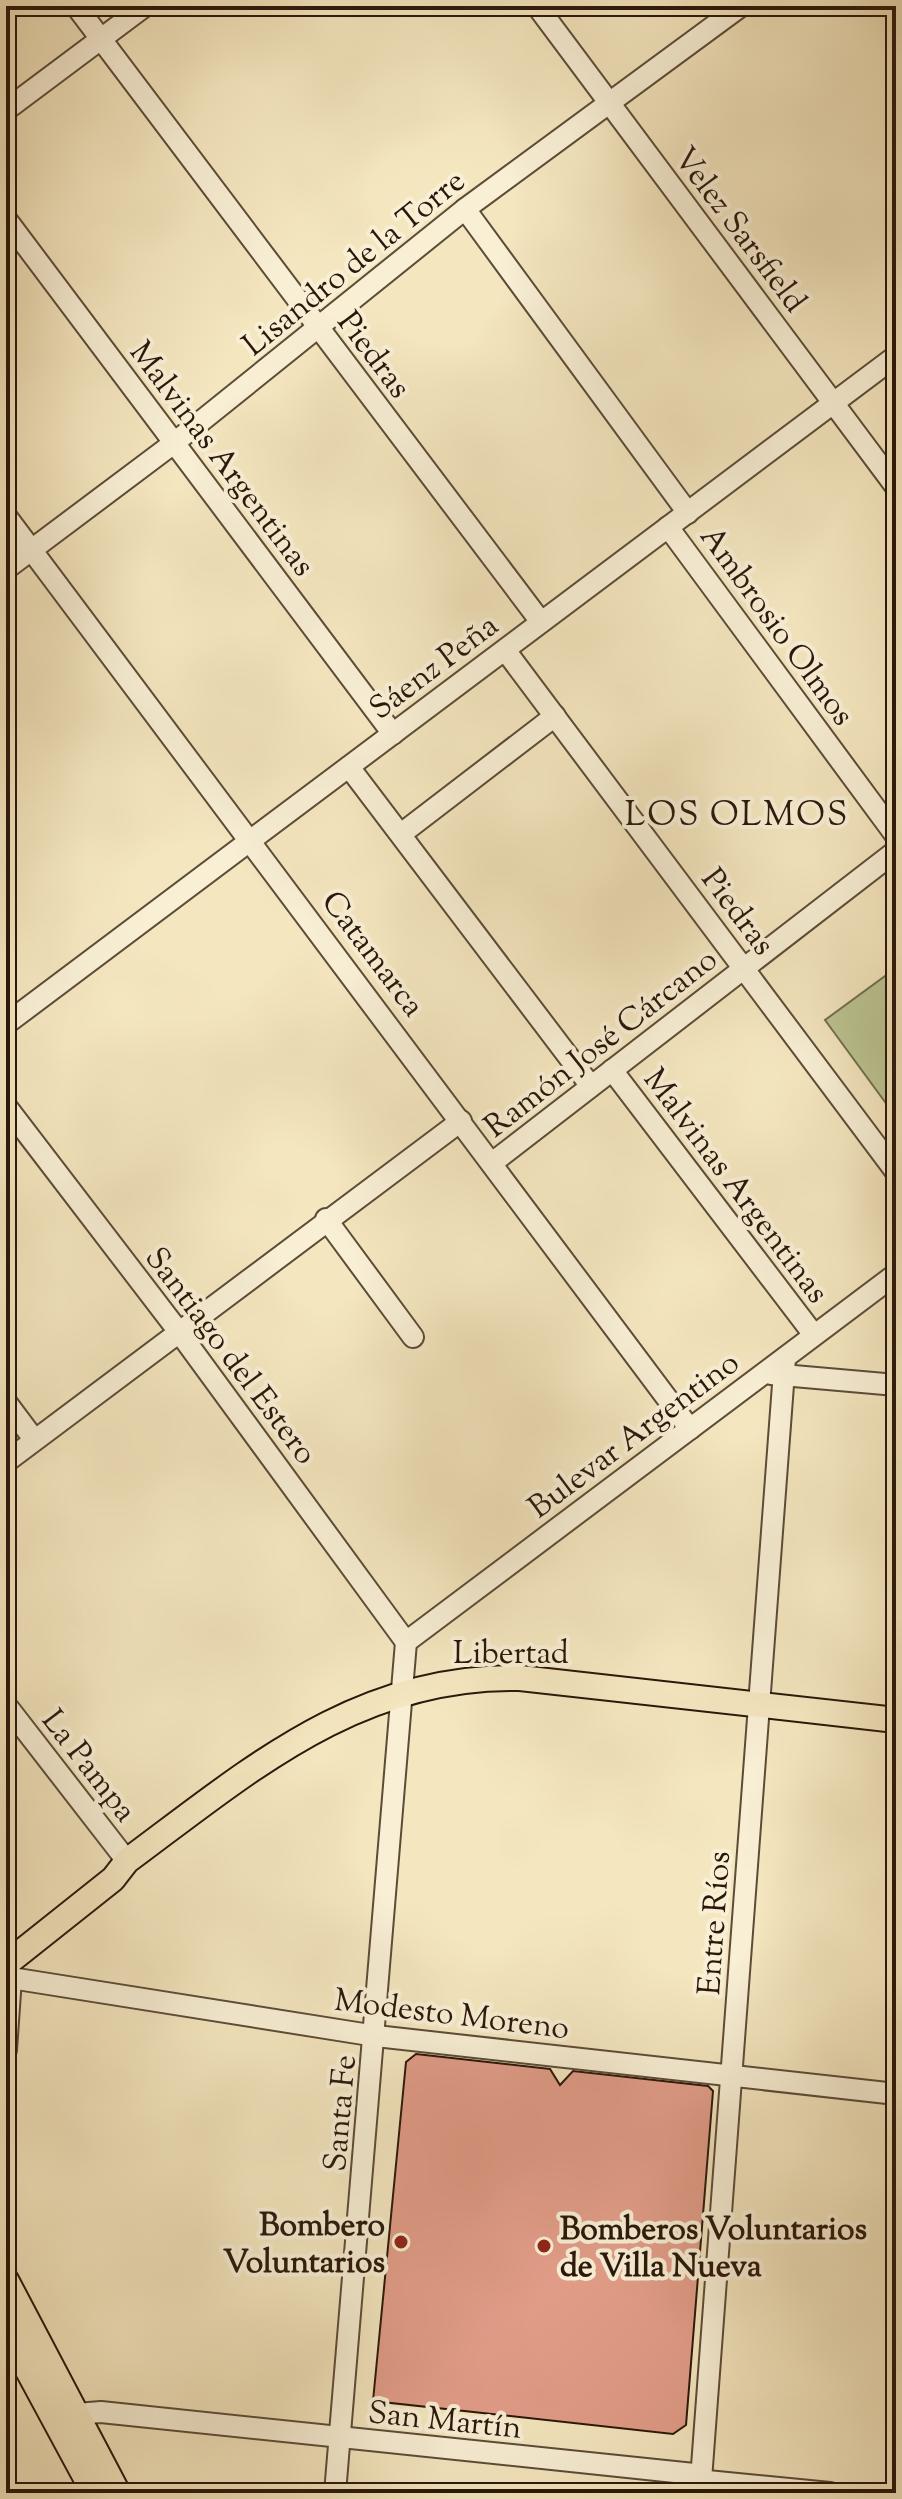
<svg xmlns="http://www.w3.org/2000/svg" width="902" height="2499" viewBox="0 0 902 2499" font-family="'Sorts Mill Goudy',serif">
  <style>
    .green { fill: #bbc592; stroke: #726e4e; stroke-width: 2 }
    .building { fill: #e19c88; stroke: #2a170a; stroke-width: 2 }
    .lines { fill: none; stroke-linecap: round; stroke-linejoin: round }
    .minor-casing { stroke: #5c4b37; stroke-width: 24 }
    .major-casing { stroke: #2a170a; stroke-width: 28 }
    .minor { stroke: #f8efd5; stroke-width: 20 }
    .major { stroke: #f4e6bf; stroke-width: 24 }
    .poi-dot { fill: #8f2418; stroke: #f8efd5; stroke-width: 3 }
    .labels { text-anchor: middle; stroke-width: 8; stroke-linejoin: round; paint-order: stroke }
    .street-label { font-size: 32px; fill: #2a170a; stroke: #f8efd5 }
    .poi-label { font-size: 32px; font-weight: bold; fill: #2a170a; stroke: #f8efd5; text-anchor: end }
    .neighbourhood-label { font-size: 34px; letter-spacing: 2px; fill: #2a170a; stroke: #f8efd5 }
  </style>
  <rect width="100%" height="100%" fill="#f4e6bf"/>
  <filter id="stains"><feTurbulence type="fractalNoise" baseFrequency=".0025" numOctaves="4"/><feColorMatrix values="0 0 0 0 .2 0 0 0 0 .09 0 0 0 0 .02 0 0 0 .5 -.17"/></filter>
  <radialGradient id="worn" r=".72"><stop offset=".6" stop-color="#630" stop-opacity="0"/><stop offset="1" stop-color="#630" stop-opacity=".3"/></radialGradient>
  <path class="green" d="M896 968V1117L825 1020Z"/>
  <path class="building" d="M416 2054 550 2069 560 2085 573 2071 708 2086 713 2091 686 2425 673 2434 373 2401 406 2062Z"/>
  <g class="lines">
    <g class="minor-casing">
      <g id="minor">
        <path d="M76 6 541 622"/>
        <path d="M537 6 896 487"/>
        <path d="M6 110 145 6"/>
        <path d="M465 209 688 513"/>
        <path d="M6 219 393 734"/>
        <path d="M6 516 690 1429"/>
        <path d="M668 527 896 836"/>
        <path d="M6 569 174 443 465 209 741 6"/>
        <path d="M505 650 896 1172"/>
        <path d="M349 767 590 1085"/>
        <path d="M401 834 555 716"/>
        <path d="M6 1024 896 356"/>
        <path d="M612 1070 814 1335"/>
        <path d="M6 1106 179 1332 406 1642"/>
        <path d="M492 1163 896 851"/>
        <path d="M326 1219 413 1337"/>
        <path d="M771 1374 896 1385"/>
        <path d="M6 1402 33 1438"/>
        <path d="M6 1462 461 1121"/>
        <path d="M406 1642 896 1274"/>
        <path d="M6 1705 127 1861"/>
        <path d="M6 1971 11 1978 376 2036 896 2094"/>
        <path d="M6 2050 11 1978"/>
        <path d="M64 2415 101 2412 694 2474 707 2481 830 2493"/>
        <path d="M335 2493 406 1642"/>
        <path d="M700 2493 785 1358"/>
      </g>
    </g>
    <g class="major-casing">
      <g id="major">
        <path d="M6 1964 113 1879 127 1861C250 1770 357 1675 520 1678L896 1720"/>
        <path d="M6 2280 118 2493"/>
        <path d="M6 2330 94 2493"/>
      </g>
    </g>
    <use href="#minor" class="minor"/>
    <use href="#major" class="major"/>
  </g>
  <g class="poi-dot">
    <circle cx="401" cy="2242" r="8"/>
    <circle cx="544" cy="2246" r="8"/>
  </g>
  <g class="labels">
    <g class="street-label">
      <text transform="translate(741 229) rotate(53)" y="11">Velez Sarsfield</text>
      <text transform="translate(353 262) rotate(-39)" y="11">Lisandro de la Torre</text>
      <text transform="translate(375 354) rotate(53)" y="11">Piedras</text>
      <text transform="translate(223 458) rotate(53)" y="11">Malvinas Argentinas</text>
      <text transform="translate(778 625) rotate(54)" y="11">Ambrosio Olmos</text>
      <text transform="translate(433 666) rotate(-37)" y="11">Sáenz Peña</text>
      <text transform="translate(739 911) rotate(53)" y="11">Piedras</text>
      <text transform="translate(374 953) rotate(53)" y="11">Catamarca</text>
      <text transform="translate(600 1042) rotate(-38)" y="11">Ramón José Cárcano</text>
      <text transform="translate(737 1185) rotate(53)" y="11">Malvinas Argentinas</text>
      <text transform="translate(232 1355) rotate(53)" y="11">Santiago del Estero</text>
      <text transform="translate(633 1434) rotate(-37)" y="11">Bulevar Argentino</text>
      <text x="511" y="1663">Libertad</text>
      <text transform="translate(90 1765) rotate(52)" y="11">La Pampa</text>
      <text transform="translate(713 1923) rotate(-86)" y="11">Entre Ríos</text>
      <text transform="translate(452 2013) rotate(7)" y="11">Modesto Moreno</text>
      <text transform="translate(339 2113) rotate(-85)" y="11">Santa Fe</text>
      <text transform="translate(445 2419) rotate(6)" y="11">San Martín</text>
    </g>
    <g class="poi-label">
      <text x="385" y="2235">Bombero<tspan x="385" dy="37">Voluntarios</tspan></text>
      <text x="560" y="2239" text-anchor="start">Bomberos Voluntarios<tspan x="560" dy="37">de Villa Nueva</tspan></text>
    </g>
    <g class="neighbourhood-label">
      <text x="737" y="825">LOS OLMOS</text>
    </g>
  </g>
  <rect width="902" height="2499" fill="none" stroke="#f4e6bf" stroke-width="32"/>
  <rect x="8" y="8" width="886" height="2483" fill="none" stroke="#2a170a" stroke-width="4"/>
  <rect x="16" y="16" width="870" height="2467" fill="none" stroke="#2a170a" stroke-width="2"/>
  <rect width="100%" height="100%" filter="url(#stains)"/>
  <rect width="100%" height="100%" fill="url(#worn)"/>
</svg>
